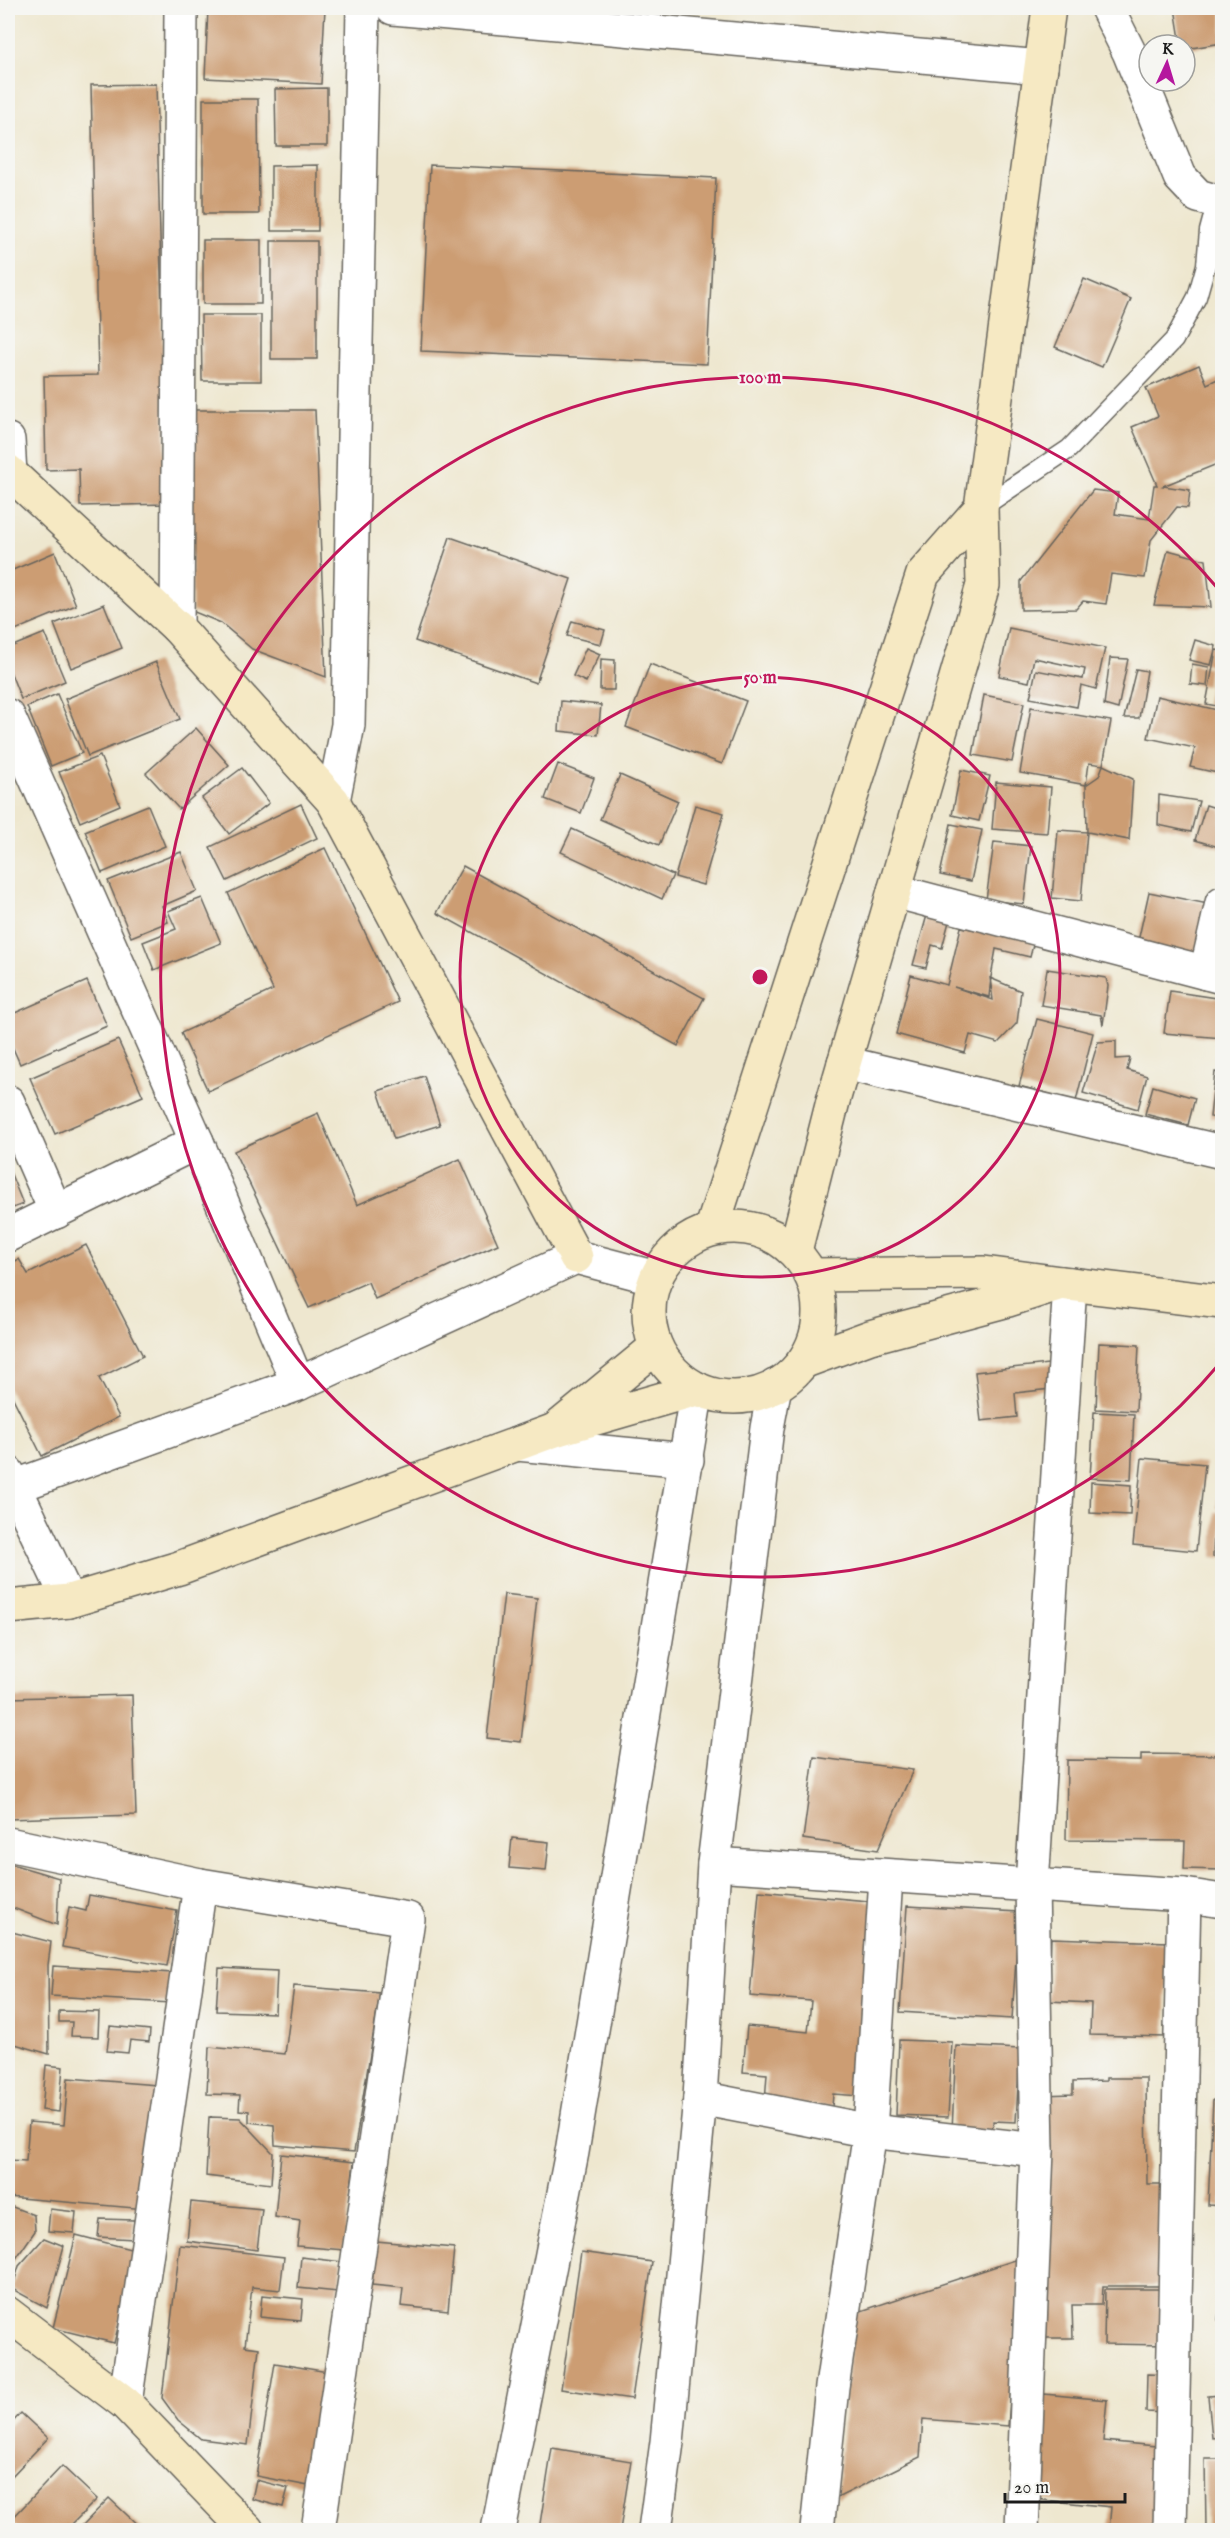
<svg xmlns="http://www.w3.org/2000/svg" width="1230" height="2538" viewBox="0 0 1230 2538" font-family="'IM FELL English',serif">
  <style>
    .building { fill: #cc9d73 }
    .lines { fill: none; stroke-linecap: round; stroke-linejoin: round }
    .lane-casing { stroke: #66635b; stroke-width: 21 }
    .street-casing { stroke: #66635b; stroke-width: 36 }
    .secondary-casing { stroke: #66635b; stroke-width: 36 }
    .lane { stroke: #fff; stroke-width: 18 }
    .street { stroke: #fff; stroke-width: 33 }
    .secondary { stroke: #f6e9c3; stroke-width: 33 }
    .ring { fill: none; stroke: #c2185b; stroke-width: 3 }
    .centre { fill: #c2185b; stroke: #f6f6f2; stroke-width: 3 }
    .ring-label { font-size: 18px; text-anchor: middle; font-weight: bold; fill: #c2185b; stroke: #f6f6f2; stroke-width: 4.5; stroke-linejoin: round; paint-order: stroke }
  </style>
  <rect width="100%" height="100%" fill="#f6f6f2"/>
  <filter id="ink" filterUnits="userSpaceOnUse"><feTurbulence type="fractalNoise" baseFrequency=".0167" numOctaves="2"/><feDisplacementMap in="SourceGraphic" scale="12" xChannelSelector="R" yChannelSelector="G"/><feConvolveMatrix kernelMatrix="1 2 1 2 8 2 1 2 1" color-interpolation-filters="sRGB"/></filter>
  <filter id="wash" filterUnits="userSpaceOnUse"><feTurbulence type="fractalNoise" baseFrequency=".008" numOctaves="4" result="noise"/><feDisplacementMap in="SourceGraphic" scale="24" xChannelSelector="R" yChannelSelector="G"/><feGaussianBlur stdDeviation="1.35" result="paint"/><feColorMatrix in="noise" values="0 0 0 0 0 0 0 0 0 0 0 0 0 0 0 0 0 1.4 0 .05"/><feComposite in="paint" operator="in"/></filter>
  <g filter="url(#wash)">
    <rect width="100%" height="100%" fill="#eee7cf"/>
    <g id="blocks">
      <g class="building">
        <path d="M208 8H325L321 84 205 78Z"/>
        <path d="M1175 8H1222V43L1185 49V45H1181Z"/>
        <path d="M156 84 167 504 80 506 79 469 46 470 44 376 98 375 91 85Z"/>
        <path d="M327 88V146H276L275 89Z"/>
        <path d="M203 99H258L259 214H203Z"/>
        <path d="M318 165V231H271V166Z"/>
        <path d="M430 165 716 178 707 364 421 351Z"/>
        <rect x="203" y="240" width="58" height="64"/>
        <rect x="271" y="241" width="46" height="118"/>
        <path d="M1084 279 1131 299 1102 367 1055 347Z"/>
        <path d="M201 315H261V381H202Z"/>
        <path d="M1199 365 1207 384 1222 377V462L1163 486 1190 490 1188 508 1177 507 1151 540 1145 578 1111 574 1106 604 1083 601 1076 609 1021 610V581L1093 490 1118 493 1115 514 1149 519 1154 485H1157L1132 427 1158 416 1146 388Z"/>
        <path d="M190 410H315L326 677 252 649 221 623 192 611Z"/>
        <path d="M450 537 571 579 536 683 415 641Z"/>
        <path d="M1168 550 1206 560 1211 607 1154 605Z"/>
        <path d="M55 552 76 605 8 633V572Z"/>
        <path d="M104 604 122 648 71 668 54 624Z"/>
        <path d="M572 621 605 630 601 644 567 636Z"/>
        <path d="M1009 628 1105 648 1096 689 1081 685 1077 707 1030 698 1036 670 1083 679 1085 669 1034 658 1029 682 999 676Z"/>
        <path d="M45 633 65 681 21 699 8 666V648Z"/>
        <path d="M1195 640 1216 646 1211 665 1189 660Z"/>
        <path d="M586 648 600 654 586 682 573 676Z"/>
        <path d="M1216 650 1222 651V707L1206 704Z"/>
        <path d="M1110 658 1128 659 1118 709 1104 705Z"/>
        <path d="M601 659 615 660 614 690H600Z"/>
        <path d="M156 662 180 719 88 756 65 699Z"/>
        <path d="M650 664 746 701 722 764 626 727Z"/>
        <path d="M1192 664 1209 667 1207 686 1190 684Z"/>
        <path d="M1136 669 1147 671 1139 718H1124Z"/>
        <path d="M57 694 82 753 51 766 27 707Z"/>
        <path d="M984 695 1024 703 1012 762 973 755Z"/>
        <path d="M1157 696 1222 711V774L1190 767 1195 748 1148 738Z"/>
        <path d="M561 701 601 705 598 735 559 731Z"/>
        <path d="M1031 707 1111 721 1103 765 1089 763 1086 785 1099 776 1103 765 1133 779 1129 840 1087 832 1081 901 1052 898 1058 830 1087 832 1086 785 1020 773Z"/>
        <path d="M196 728 229 765 179 809 146 773Z"/>
        <path d="M100 756 120 805 80 822 59 772Z"/>
        <path d="M558 764 594 778 581 813 545 799Z"/>
        <path d="M242 768 269 803 229 834 202 798Z"/>
        <path d="M961 770 990 776 979 821 952 815Z"/>
        <path d="M620 775 678 801 659 845 600 819Z"/>
        <path d="M996 782 1051 787 1047 833 992 829Z"/>
        <path d="M1159 795 1199 801 1191 832 1158 825Z"/>
        <path d="M301 804 317 838 227 881 210 847Z"/>
        <path d="M148 805 165 846 102 873 85 831Z"/>
        <path d="M695 805 724 813 703 885 675 877Z"/>
        <path d="M1206 805 1222 810V848L1195 840Z"/>
        <path d="M951 824 982 830 971 881 940 875Z"/>
        <path d="M572 829 673 875 662 899 561 852Z"/>
        <path d="M994 842 1031 846 1024 904 986 900Z"/>
        <path d="M325 848 398 1002 208 1091 181 1033 273 990 228 893Z"/>
        <path d="M181 852 197 891 162 906 168 922 131 937 108 881Z"/>
        <path d="M463 866 704 998 678 1046 437 913Z"/>
        <path d="M1149 892 1213 905 1202 960 1137 946Z"/>
        <path d="M202 898 221 943 154 970 143 942 176 929 168 911Z"/>
        <path d="M929 908 951 914 942 948 932 945 926 968 913 965Z"/>
        <path d="M961 927 999 934 1036 933 1030 957 996 949 991 977 989 997 954 987 993 1000 990 978 1021 991 1017 1023 998 1043 970 1035 965 1053 896 1034 911 975 947 985Z"/>
        <path d="M1047 969 1106 978 1108 986 1103 1025 1101 1015 1041 1005Z"/>
        <path d="M87 981 107 1026 20 1064 8 1037V1016Z"/>
        <path d="M1170 991 1222 999V1038L1164 1033Z"/>
        <path d="M1037 1019 1093 1033 1076 1101 1019 1086Z"/>
        <path d="M118 1040 143 1096 55 1134 30 1078Z"/>
        <path d="M1116 1041V1059L1130 1058 1127 1070 1147 1076 1138 1109 1083 1093 1098 1042Z"/>
        <path d="M1215 1072 1222 1073V1119L1210 1117Z"/>
        <path d="M424 1076 440 1125 394 1139 378 1091Z"/>
        <path d="M1153 1086 1195 1098 1188 1125 1145 1114Z"/>
        <path d="M318 1113 357 1205 460 1159 498 1244 375 1299 368 1282 309 1308 234 1151Z"/>
        <path d="M8 1167 23 1204 8 1210Z"/>
        <path d="M86 1245 143 1356 99 1378 119 1417 42 1456 8 1388V1265L19 1259 28 1274Z"/>
        <path d="M1099 1343 1139 1345 1136 1411 1096 1409Z"/>
        <path d="M1057 1363 1060 1388 1015 1393 1017 1417 981 1421 975 1372Z"/>
        <path d="M1094 1412 1134 1414 1131 1480 1090 1478Z"/>
        <path d="M1221 1442H1222V1508H1217Z"/>
        <path d="M1142 1458 1205 1464 1196 1551 1133 1545Z"/>
        <path d="M1091 1482 1131 1485 1130 1515 1090 1513Z"/>
        <path d="M1215 1512H1222V1558L1213 1557Z"/>
        <path d="M504 1594 537 1598 521 1742 487 1738Z"/>
        <path d="M132 1695 136 1815 8 1819V1698Z"/>
        <path d="M1141 1754 1222 1755V1870L1184 1869 1185 1841 1066 1840 1067 1760 1141 1761Z"/>
        <path d="M814 1757 913 1770 878 1850 803 1839Z"/>
        <path d="M512 1838 549 1842 546 1871 509 1868Z"/>
        <path d="M8 1863 59 1878 57 1925 8 1906Z"/>
        <path d="M759 1891 879 1902 861 2096 833 2094 832 2107 765 2101 767 2074 743 2072 747 2026 808 2032 811 2001 750 1996Z"/>
        <path d="M89 1895 177 1911 167 1966 62 1947 69 1907 86 1911Z"/>
        <path d="M907 1906 1019 1912 1012 2019 900 2012Z"/>
        <path d="M8 1931 51 1942 48 1965 49 2054 8 2042Z"/>
        <path d="M1051 1938 1168 1942 1165 2037 1090 2035 1091 2003 1048 2001Z"/>
        <path d="M53 1966 173 1973 171 2003 51 1996Z"/>
        <path d="M219 1968 277 1971 275 2013 216 2011Z"/>
        <path d="M294 1986 380 1993 354 2152 275 2145 274 2125 249 2122V2111L239 2110 240 2095 207 2094 209 2047 285 2054Z"/>
        <path d="M59 2011 99 2012 98 2037 71 2036 72 2022H59Z"/>
        <path d="M110 2026 150 2030 149 2042 130 2040 128 2053 107 2051Z"/>
        <path d="M899 2040 952 2042 948 2117 896 2115Z"/>
        <path d="M956 2046 1020 2049 1016 2122 993 2121 992 2132 952 2130Z"/>
        <path d="M46 2065 63 2067 59 2112 42 2110Z"/>
        <path d="M68 2078 157 2085 146 2209 8 2197 9 2160 26 2161 29 2122 64 2125Z"/>
        <path d="M1106 2078H1146L1147 2184H1168V2286H1103L1102 2305H1072L1073 2338H1043L1041 2095 1073 2094V2082L1106 2081Z"/>
        <path d="M1213 2100H1222V2206L1208 2205Z"/>
        <path d="M209 2117 240 2118 273 2153 271 2184 206 2176Z"/>
        <path d="M281 2154 354 2162 344 2250 297 2246 300 2221 275 2217Z"/>
        <path d="M191 2202 262 2209 257 2250 187 2241Z"/>
        <path d="M10 2206 34 2215 35 2231 8 2270V2212Z"/>
        <path d="M50 2209 76 2212 74 2233 48 2231Z"/>
        <path d="M100 2219 134 2220V2239L98 2237Z"/>
        <path d="M76 2235 138 2251 114 2343 53 2328Z"/>
        <path d="M44 2238 64 2246 47 2308 12 2289 19 2266Z"/>
        <path d="M376 2241 454 2248 448 2311 401 2306 403 2288 372 2285Z"/>
        <path d="M180 2245 284 2257 280 2290 252 2287 245 2346 259 2348 248 2445 201 2439 178 2420 162 2398Z"/>
        <path d="M581 2252 652 2262 632 2399 561 2389Z"/>
        <path d="M301 2257 342 2262 338 2292 298 2288Z"/>
        <path d="M1021 2258 1008 2426 923 2419 920 2457 837 2498 852 2314Z"/>
        <path d="M1105 2289H1170L1169 2345 1104 2344Z"/>
        <path d="M262 2295 303 2299 301 2321 260 2317Z"/>
        <path d="M1221 2295H1222V2320H1218Z"/>
        <path d="M275 2363 334 2373 314 2487 256 2476Z"/>
        <path d="M1147 2374 1169 2375 1168 2413 1146 2412Z"/>
        <path d="M1044 2394 1107 2400 1103 2441 1166 2447 1158 2530H1109L1111 2507 1034 2499Z"/>
        <path d="M1222 2395V2437L1212 2438 1208 2396Z"/>
        <path d="M21 2413 48 2438 8 2480V2427Z"/>
        <path d="M552 2448 631 2461 620 2530H539Z"/>
        <path d="M1205 2459H1222V2530H1206Z"/>
        <path d="M62 2466 97 2499 66 2530H20L10 2521Z"/>
        <path d="M256 2480 288 2488 283 2507 252 2499Z"/>
        <path d="M109 2498 143 2530H78Z"/>
      </g>
    </g>
  </g>
  <g filter="url(#ink)">
    <use href="#blocks" fill-opacity="0" stroke="#66635b" stroke-width="1.5"/>
    <g class="lines">
      <g class="lane-casing">
        <path id="lane" d="M981 508 1069 449 1174 340 1197 297 1206 265 1209 231 1217 201"/>
      </g>
      <g class="street-casing">
        <g id="street">
          <path d="M393 8 1041 67"/>
          <path d="M1107 8 1129 52 1180 177 1198 196 1222 203"/>
          <path d="M8 440 10 474"/>
          <path d="M177 627 181 8"/>
          <path d="M8 716 197 1142 298 1384"/>
          <path d="M333 801 348 725 363 8"/>
          <path d="M894 891 1222 977"/>
          <path d="M1206 973 1222 903"/>
          <path d="M844 1063 1222 1152"/>
          <path d="M8 1102 56 1212"/>
          <path d="M8 1235 197 1142"/>
          <path d="M517 1444 687 1460"/>
          <path d="M8 1473 69 1601"/>
          <path d="M8 1489 298 1384 576 1257 656 1278"/>
          <path d="M8 1844 200 1885 408 1919 318 2530"/>
          <path d="M714 1864 1184 1895 1222 1901"/>
          <path d="M700 2098 870 2131 1037 2150"/>
          <path d="M125 2403 200 1885"/>
          <path d="M498 2530 572 2152 697 1389"/>
          <path d="M655 2530 667 2442 700 2098 714 1864 767 1428 775 1386"/>
          <path d="M817 2530 832 2387 870 2131 886 1877"/>
          <path d="M1022 2530 1037 2150 1032 1885 1070 1284"/>
          <path d="M1170 2530 1184 1895"/>
        </g>
      </g>
      <g class="secondary-casing">
        <g id="secondary">
          <path d="M8 471 177 627 333 801 576 1257"/>
          <circle cx="734" cy="1312" r="85"/>
          <path d="M712 1228 923 574 981 508"/>
          <path d="M795 1251 833 1101 983 585 981 508 1049 8"/>
          <path d="M1061 1283 1222 1302"/>
          <path d="M656 1347 555 1430 697 1389"/>
          <path d="M805 1361 870 1337 1008 1300 1061 1283 984 1273 812 1275"/>
          <path d="M8 1607 69 1601 179 1568 555 1430"/>
          <path d="M8 2314 125 2403 247 2530"/>
        </g>
      </g>
      <use href="#lane" class="lane"/>
      <use href="#street" class="street"/>
      <use href="#secondary" class="secondary"/>
    </g>
  </g>
  <g class="ring">
    <circle cx="760" cy="977" r="300"/>
    <path d="M1220 1363A600 600 0 1 1 1220 591"/>
  </g>
  <circle cx="760" cy="977" r="9" class="centre"/>
  <g class="ring-label">
    <text x="760" y="383">100 m</text>
    <text x="760" y="683">50 m</text>
  </g>
  <rect width="1230" height="2538" fill="none" stroke="#f6f6f2" stroke-width="30"/>
  <g transform="translate(1167 63) rotate(4)"><circle r="28" fill="#f6f6f2" stroke="#9f9f9c" stroke-width="1.5"/>
  <path d="M0-4.5L10 22L0 15L-10 22Z" fill="#b5179e"/>
  <text y="-9" font-size="16" font-weight="bold" text-anchor="middle" fill="#1c1c1c">K</text>
  </g>
  <path d="M1005 2493v9h120v-9" fill="none" stroke="#1c1c1c" stroke-width="3"/>
  <text x="1014" y="2493" font-size="18" fill="#1c1c1c" stroke="#f6f6f2" stroke-width="4.5" paint-order="stroke">20 m</text>
</svg>
